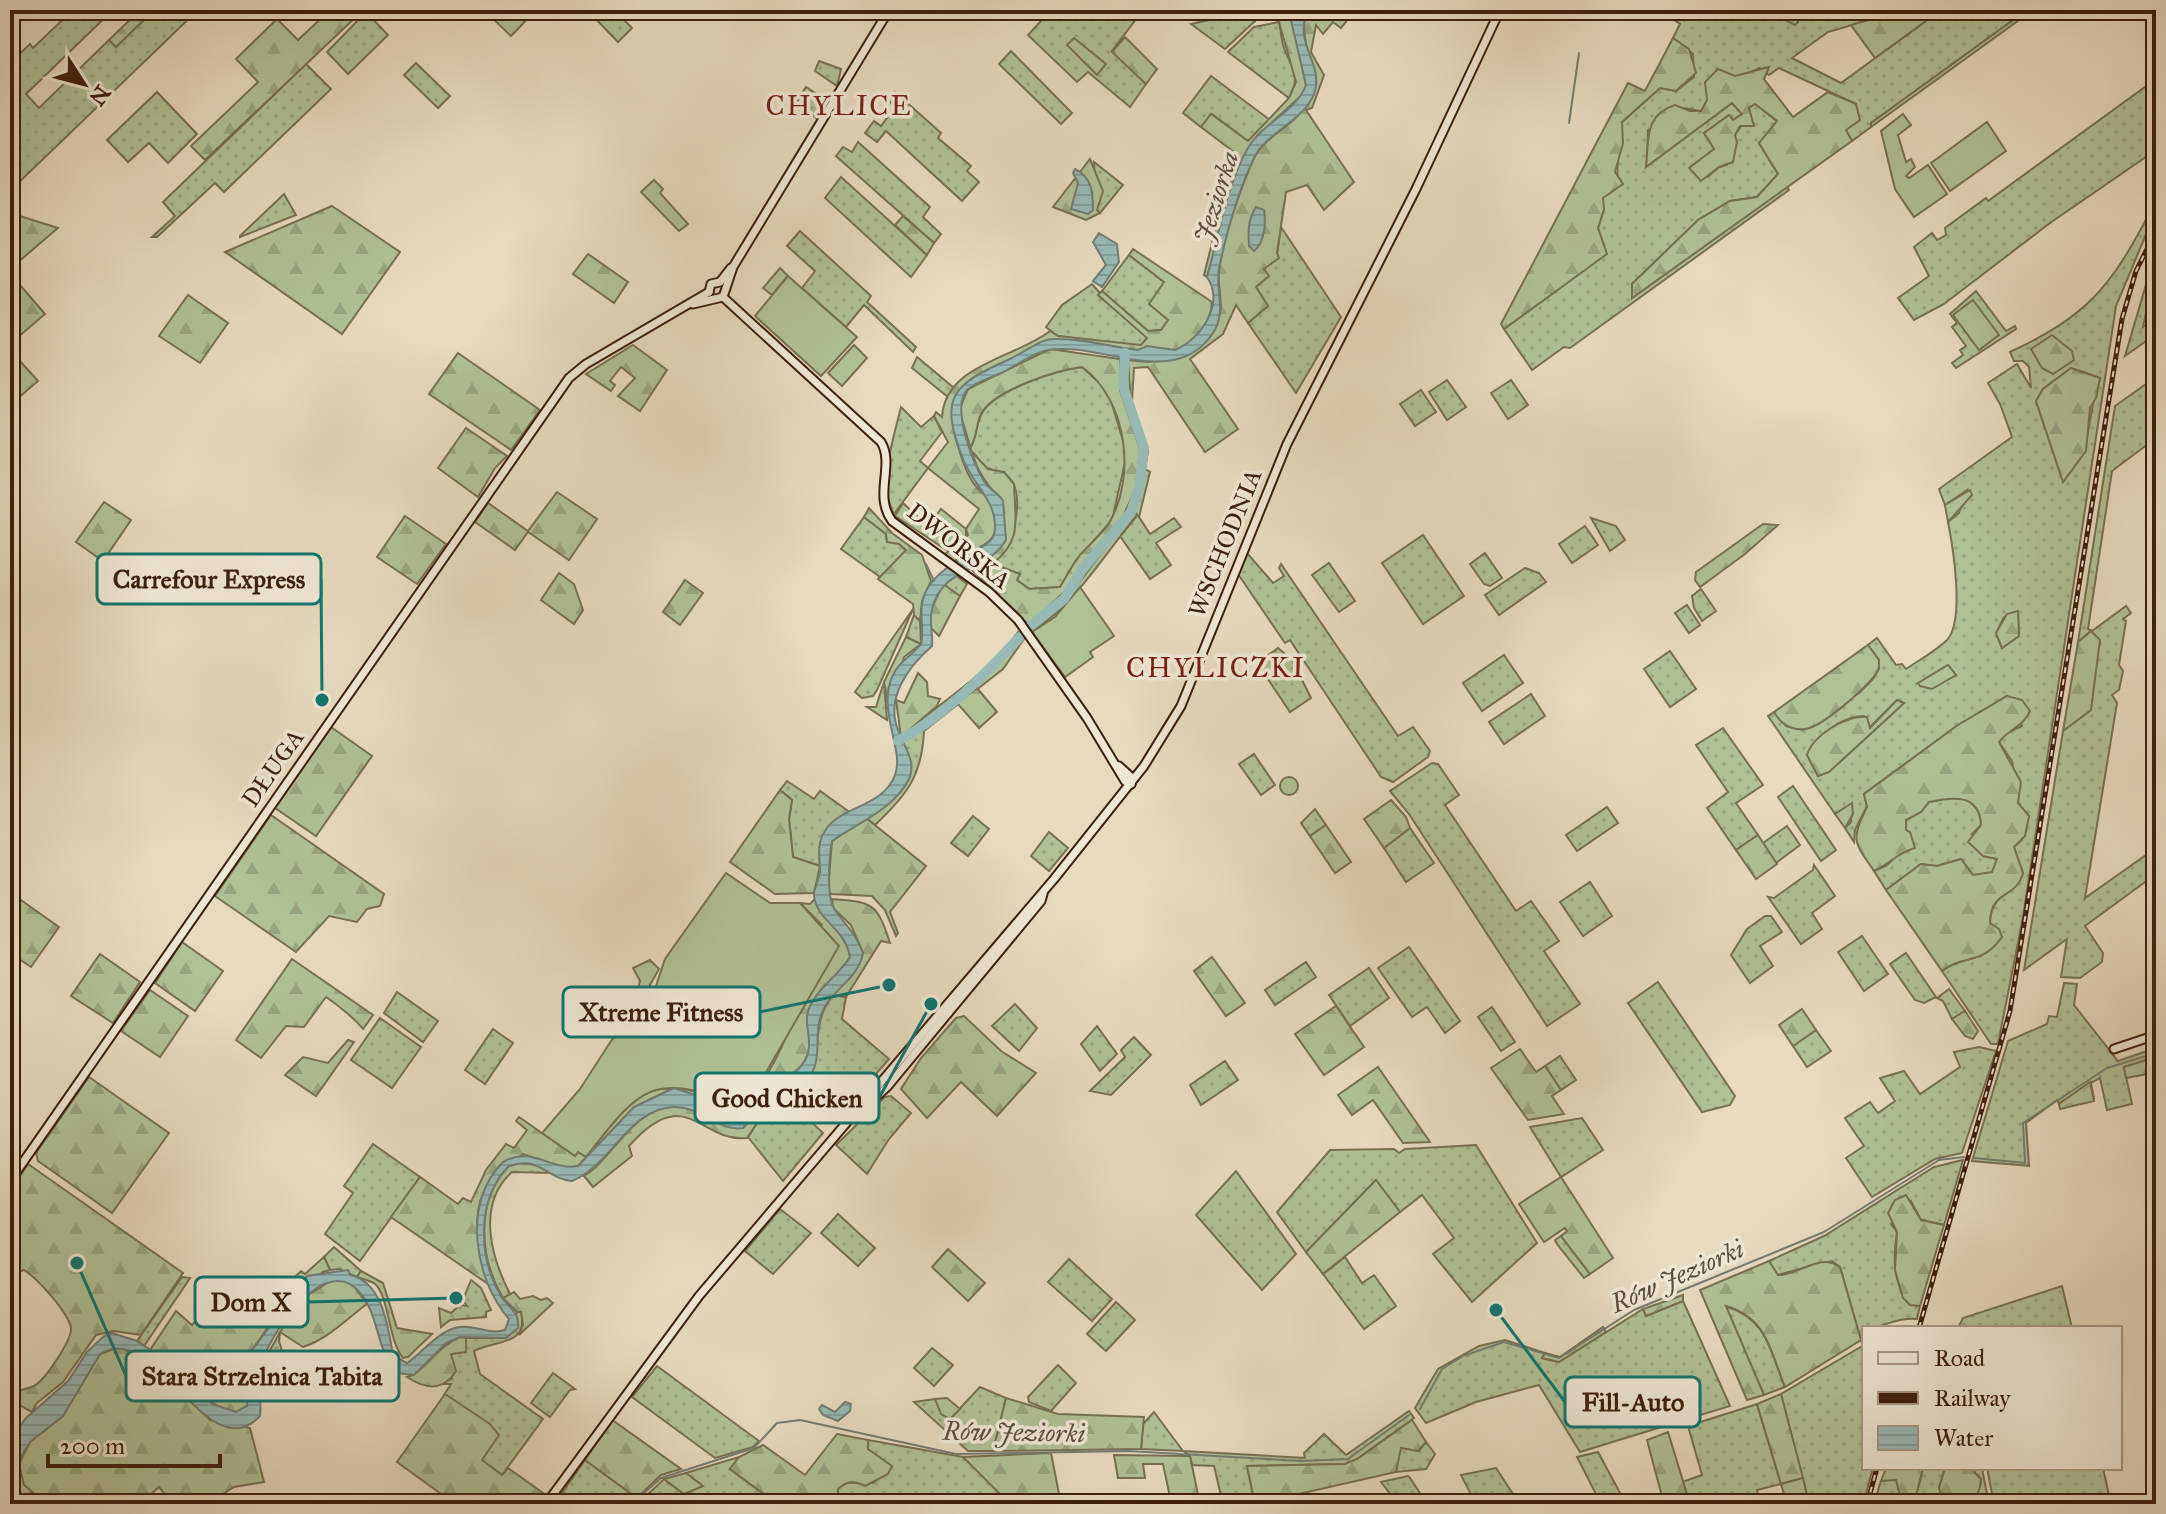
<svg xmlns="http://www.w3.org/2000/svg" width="2166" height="1514" viewBox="0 0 2166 1514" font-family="'IM FELL Great Primer',serif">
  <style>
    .grass { fill: url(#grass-dots); stroke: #777052; stroke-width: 2; fill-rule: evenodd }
    .forest { fill: url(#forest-firs); stroke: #777052; stroke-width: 2; fill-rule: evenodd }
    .wetland { fill: url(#wetland-marsh); stroke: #777052; stroke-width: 2 }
    .park { fill: url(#park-crowns); stroke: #777052; stroke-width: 2 }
    .garden { fill: #b0c196; stroke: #777052; stroke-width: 2 }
    .water { fill: url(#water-rules); stroke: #737c72; stroke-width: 2 }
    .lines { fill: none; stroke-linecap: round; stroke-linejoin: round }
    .stream { stroke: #737c72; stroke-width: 2 }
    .river { stroke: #97bab6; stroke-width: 10 }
    .secondary-casing { stroke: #3e1e0d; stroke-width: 11 }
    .secondary { stroke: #efe7d5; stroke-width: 7 }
    .rail-casing { stroke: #3e1e0d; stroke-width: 5 }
    .rail { stroke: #efe7d5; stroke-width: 2; stroke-dasharray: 6; stroke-linecap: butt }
    .labels { text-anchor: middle; stroke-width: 7; stroke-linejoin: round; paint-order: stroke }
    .street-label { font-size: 24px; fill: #3e1e0d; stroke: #efe7d5 }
    .water-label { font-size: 26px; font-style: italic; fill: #594d40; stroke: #efe7d5 }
    .quarter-label { font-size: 28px; letter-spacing: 2px; fill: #7a1f14; stroke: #efe7d5 }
    .leader { fill: none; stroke: #0f766e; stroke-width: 3 }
    .callout-dot { fill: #0f766e; stroke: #efe7d5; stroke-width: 3 }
    .callout { fill: #efe7d5; stroke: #0f766e; stroke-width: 3 }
    .callout-label { font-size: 26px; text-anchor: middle; font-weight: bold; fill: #3e1e0d }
  </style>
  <defs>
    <pattern id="grass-dots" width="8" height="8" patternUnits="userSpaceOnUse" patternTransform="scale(2)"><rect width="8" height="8" fill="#b0c196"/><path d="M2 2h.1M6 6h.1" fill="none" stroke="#98a580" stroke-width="1.8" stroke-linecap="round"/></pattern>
    <pattern id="forest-firs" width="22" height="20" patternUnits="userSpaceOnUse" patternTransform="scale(2)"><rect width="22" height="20" fill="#b0c196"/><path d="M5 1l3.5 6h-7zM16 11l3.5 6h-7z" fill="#98a580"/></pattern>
    <pattern id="wetland-marsh" width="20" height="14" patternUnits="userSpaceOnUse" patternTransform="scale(2)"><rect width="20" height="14" fill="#b0c196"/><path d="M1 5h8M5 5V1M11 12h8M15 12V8" fill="none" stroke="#98a580"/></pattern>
    <pattern id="park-crowns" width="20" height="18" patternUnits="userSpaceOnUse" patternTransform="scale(2)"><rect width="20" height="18" fill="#b0c196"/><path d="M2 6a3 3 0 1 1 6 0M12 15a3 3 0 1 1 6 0" fill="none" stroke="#98a580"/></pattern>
    <pattern id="water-rules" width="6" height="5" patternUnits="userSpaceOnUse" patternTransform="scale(2)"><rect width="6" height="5" fill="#97bab6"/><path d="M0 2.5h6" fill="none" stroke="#839f9b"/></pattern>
  </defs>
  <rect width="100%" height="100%" fill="#e7dabf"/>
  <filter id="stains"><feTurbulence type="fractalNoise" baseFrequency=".0025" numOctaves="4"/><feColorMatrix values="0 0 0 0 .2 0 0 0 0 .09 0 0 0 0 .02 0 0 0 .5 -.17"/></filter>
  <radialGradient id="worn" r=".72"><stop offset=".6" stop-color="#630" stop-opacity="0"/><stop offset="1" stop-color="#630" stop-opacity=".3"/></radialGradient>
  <g class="grass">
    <path d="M73 10H113L26 94 39 108 109 40 116 47 154 10H198L10 191V63L30 44 33 48Z"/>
    <path d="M587 10H614L632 28 618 42Z"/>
    <path d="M1051 10H1143L1112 51 1146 84 1130 107 1088 72 1077 82 1028 35Z"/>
    <path d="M1226 10H1254L1255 21 1225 49 1191 24 1209 20Z"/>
    <path d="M1710 10H1766L1798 22 1799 15 1811 20 1826 10H1904L1828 32 1792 58 1841 83 1941 10H2027L1871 123V127L1852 141 1846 131 1856 104 1779 68 1769 75 1760 68C1729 81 1721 84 1701 111L1683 108 1648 130 1647 166 1732 103 1742 114 1733 120 1729 115 1704 133 1715 149 1709 176 1719 167 1727 165 1735 135 1749 115V107L1755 103 1778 122 1759 143 1778 174 1757 197 1730 201 1698 220 1632 284V298L1787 187 1789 190 1570 348 1564 347 1532 370 1504 329 1606 254 1598 228 1604 209 1602 198 1618 179C1616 174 1620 129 1622 122L1660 88 1676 91 1694 77 1693 54 1673 38 1680 24 1664 13 1674 12 1693 18Z"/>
    <path d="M366 12 388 35 348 74 327 52Z"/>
    <path d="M1279 22C1281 30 1281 40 1284 48 1291 67 1302 77 1289 98L1228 52 1254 27Z"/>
    <path d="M1011 51 1072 113 1061 124 999 64Z"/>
    <path d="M819 61 841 69 837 86 815 71Z"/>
    <path d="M416 63 450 96 438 108 404 75Z"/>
    <path d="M306 64 331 89 224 192 215 183 157 237H152L175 216 163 202Z"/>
    <path d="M1211 76 1270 120 1248 141 1212 114 1201 127 1183 113Z"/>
    <path d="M2156 79V150L2050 223 1944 304 1914 320 1898 298 1929 276 1914 247 1932 233 1937 240 1946 235 1945 228 1986 198 1988 201Z"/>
    <path d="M806 87 828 101 817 119 797 101Z"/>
    <path d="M157 92 197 134 168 163 149 143 128 162 107 140Z"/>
    <path d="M895 92 941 133 938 138 971 166 967 171 979 182 962 201 886 131 877 142 865 133 874 121 881 126 895 107 888 100Z"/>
    <path d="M858 142 930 207 923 217 941 234 934 243 836 156 843 147 852 152Z"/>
    <path d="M1094 162 1123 185 1100 213 1097 210Z"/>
    <path d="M841 177 927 255 911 277 825 198Z"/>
    <path d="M284 194 296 215 240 237V236Z"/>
    <path d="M2149 214 2152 220 2116 306 2023 917 1998 1044H1991L1942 971C1965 954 1982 965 2002 937L1990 923C1990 898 2010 893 2023 873L2014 847 2022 840 2029 816 2017 803 2012 761 1999 742 2005 734 2022 726 2007 696 1958 725 1864 794 1867 806 1855 830 1854 842 1845 828 1851 822 1852 804 1835 814 1768 716 1774 712 1786 726 1803 730 1859 693 1874 678 1879 660 1868 645 1877 638 1896 665 1902 664 1906 669C1919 660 1936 651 1947 640 1965 621 1953 547 1948 522L1959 513 1967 490 1945 505 1939 489 2012 437 2000 404 1988 383 2017 364 2031 388 2029 367 2023 361H2014L2010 352C2087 316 2110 288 2149 214ZM2071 368 2100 378C2084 422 2097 443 2063 481L2036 401 2043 389ZM2018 611 2019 636 2002 648 1996 633 2004 617ZM1948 665 1956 675C1943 684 1933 683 1919 683ZM1897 700 1904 703 1829 772 1818 776 1807 755C1817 735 1842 716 1864 716L1869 728Z"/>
    <path d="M1281 227 1341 317 1296 393 1248 323 1268 306 1256 287 1264 269 1277 253Z"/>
    <path d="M800 231 871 296 867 302 916 347 913 352 864 305 846 327 802 288 815 271 787 246Z"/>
    <path d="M1129 255 1164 282 1169 320 1161 330 1148 331 1102 291Z"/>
    <path d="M2153 261 2156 269 2146 299H2149L2143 327 2156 319V334L2125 356Z"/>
    <path d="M1092 284 1100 293 1099 296 1148 338 1141 346 1057 336 1046 327 1062 305Z"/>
    <path d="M1976 291 2006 331 2015 326 2016 329 1956 368 1952 363 1963 355 1960 350 1966 346 1952 327 1957 323 1950 314Z"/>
    <path d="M917 357 954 388 948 397 912 368Z"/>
    <path d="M1120 359 1128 360 1127 387 1148 451 1145 469 1150 472 1139 517 1150 534 1174 518 1181 527 1156 543 1171 565 1150 579 1120 536 1137 516 1134 511 1068 597 1030 629 1028 624 1064 592 1080 567 1120 523 1136 488 1140 449 1120 390Z"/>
    <path d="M1082 367 1108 391 1127 454 1112 520 1080 556 1060 587 1030 589 1016 580 1020 574 991 563C1012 551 1024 504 1013 483 1006 470 996 473 986 467 978 462 978 454 969 450 977 439 975 427 981 415 992 391 1057 370 1082 367Z"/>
    <path d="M2156 377V438L2112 471 2088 629 2092 631 2126 606 2131 613 2123 619 2126 621 2119 665 2123 671 2119 690 2112 695 2117 703 2085 898 2156 848V874L2085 926 2103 953 2102 962 2080 978 2061 977 2067 939 2024 970 2063 731 2091 710V631L2078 642 2115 406Z"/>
    <path d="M1447 380 1466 407 1447 420 1429 392Z"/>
    <path d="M1511 380 1528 405 1508 419 1491 393Z"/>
    <path d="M1421 390 1436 412 1415 426 1400 404Z"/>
    <path d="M901 407 921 427 934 416 942 432 920 461 928 468 894 514C877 485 894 437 901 407Z"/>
    <path d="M864 517 886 534 887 542 899 543 906 551 880 577 841 549Z"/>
    <path d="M1591 518 1616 526 1625 540 1610 551Z"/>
    <path d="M1585 526 1598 545 1572 563 1559 544Z"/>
    <path d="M1423 535 1464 596 1423 624 1382 563Z"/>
    <path d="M1247 553 1273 583 1284 576 1279 568 1281 564 1398 736 1413 727 1430 751 1428 757 1393 782 1381 777 1290 640 1285 643 1238 574Z"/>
    <path d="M1485 553 1502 578 1490 586 1484 584 1470 564Z"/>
    <path d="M1329 563 1355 601 1339 612 1312 575Z"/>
    <path d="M1525 568 1539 573 1546 582 1499 615 1485 595Z"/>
    <path d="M954 574 967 584 960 596 943 584Z"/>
    <path d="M1701 589 1716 611 1702 621 1694 608 1692 596Z"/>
    <path d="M1687 605 1700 625 1689 633 1675 613Z"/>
    <path d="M913 609 877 690 873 696 862 698 855 692Z"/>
    <path d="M914 615 920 621 921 644 906 637Z"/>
    <path d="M1018 632 1024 639 1003 669 924 731C922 775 908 794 875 825L866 818 895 797 901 737C939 702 987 676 1018 632Z"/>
    <path d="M1278 648 1292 660 1311 698 1290 712 1257 663Z"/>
    <path d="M1670 651 1696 689 1670 707 1644 669Z"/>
    <path d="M1504 655 1523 683 1482 711 1463 683Z"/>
    <path d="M884 682 887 720 867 707H876Z"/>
    <path d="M1531 694 1545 716 1504 744 1489 722Z"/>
    <path d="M1723 728 1763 785 1736 803 1758 835 1736 850 1707 808 1728 792 1696 745Z"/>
    <path d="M1254 754 1275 785 1261 795 1239 764Z"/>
    <path d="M1432 763 1438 764 1459 795 1445 805 1516 911 1531 901 1559 941 1544 951 1580 1004 1547 1026 1409 814 1390 791Z"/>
    <path d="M787 781 814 799 820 791 851 813C826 825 817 839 820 866L793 857 789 819 792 800 780 790Z"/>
    <path d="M1793 786 1836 850 1821 861 1778 797Z"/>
    <path d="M1954 797C1970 797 1981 809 1981 825L1972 834 1983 856 1997 859 1992 873 1973 875 1961 859 1937 866 1921 864 1886 890 1874 871 1886 866 1902 851 1906 820 1921 812 1929 802Z"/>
    <path d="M1607 807 1618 823 1577 851 1566 835Z"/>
    <path d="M1315 809 1326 825 1310 836 1301 823Z"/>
    <path d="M973 816 989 829 968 856 951 843Z"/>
    <path d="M1787 826 1800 845 1776 863 1763 843Z"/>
    <path d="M1410 828 1434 863 1406 882 1384 848Z"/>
    <path d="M1049 832 1068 848 1049 871 1031 856Z"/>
    <path d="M1814 865 1835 896 1812 913 1822 929 1801 944 1768 897 1774 898 1813 870Z"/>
    <path d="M1590 882 1612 916 1583 936 1560 902Z"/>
    <path d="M1765 916H1771L1782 932 1760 946 1773 966 1750 983 1731 955 1747 929Z"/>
    <path d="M1862 936 1888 974 1864 991 1838 952Z"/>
    <path d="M1409 947 1460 1021 1445 1033 1427 1007 1412 1017 1378 968Z"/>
    <path d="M1906 953 1936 997 1924 1003 1915 1000 1890 964Z"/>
    <path d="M1306 962 1316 977 1275 1005 1265 990Z"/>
    <path d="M1369 968 1389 998 1350 1026 1329 995Z"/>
    <path d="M1658 982 1735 1096 1730 1105 1702 1112 1628 1003Z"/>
    <path d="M2064 983 2077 984 2074 1005 2118 1061 2156 1048V1057L2124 1067 2132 1104 2107 1110 2100 1078 2091 1083 2094 1098 2065 1100 2059 1104 2057 1100 2026 1123 2029 1166 1972 1161 2008 1041 2047 1024 2049 1016 2057 1017Z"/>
    <path d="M1949 989 1965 1011 1952 1019 1943 1001 1937 998Z"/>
    <path d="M397 992 438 1021 423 1042 384 1013Z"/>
    <path d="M833 995 846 997 842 1019 889 1059 848 1106 816 1077 789 1101 823 1133 783 1181 748 1137 761 1117 775 1106 771 1101C843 1075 799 1039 833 995Z"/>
    <path d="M1015 1004 1037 1028 1019 1051 992 1026Z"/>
    <path d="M1492 1007 1515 1042 1501 1051 1478 1017Z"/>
    <path d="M380 1018 421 1047 392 1088 351 1060Z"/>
    <path d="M1097 1026 1117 1054 1100 1071 1081 1044Z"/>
    <path d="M493 1029 513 1043 485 1084 465 1070Z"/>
    <path d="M1816 1030 1831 1051 1807 1067 1793 1046Z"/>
    <path d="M1134 1037 1151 1055 1111 1095 1090 1091 1125 1057 1121 1050Z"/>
    <path d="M1979 1047 1996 1051 1962 1153 1935 1159 1872 1197 1846 1158 1864 1146 1845 1118 1870 1102 1878 1113 1895 1101 1880 1078 1904 1071 1920 1094 1960 1067 1954 1052Z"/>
    <path d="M1560 1056 1576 1080 1561 1090 1545 1066Z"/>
    <path d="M1225 1061 1238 1080 1201 1105 1190 1085Z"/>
    <path d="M891 1096 911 1113 889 1139 867 1174 836 1145 885 1097Z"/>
    <path d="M1582 1118 1603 1150 1561 1177 1530 1127Z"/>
    <path d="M373 1144 420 1177 360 1261 325 1234 353 1193 344 1186Z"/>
    <path d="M1476 1145 1537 1243 1472 1302 1433 1254 1454 1238 1422 1195 1400 1212 1376 1180 1306 1252 1277 1212 1330 1150 1394 1149 1399 1153 1405 1149Z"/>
    <path d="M1963 1160 1944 1225 1921 1220 1911 1201 1891 1224 1897 1232C1893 1256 1893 1286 1910 1304L1920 1306 1917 1319C1896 1317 1884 1328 1864 1328L1861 1340 1840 1267 1832 1261 1777 1275 1769 1261 1824 1236 1934 1167Z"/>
    <path d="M520 1163 544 1166 552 1173 512 1172C476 1204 491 1257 510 1294L503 1298C480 1259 474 1201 509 1166Z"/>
    <path d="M1236 1171 1296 1254 1262 1290 1196 1215Z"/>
    <path d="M780 1209 811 1233 773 1274 745 1251Z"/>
    <path d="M838 1214 875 1248 858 1266 821 1233Z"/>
    <path d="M1561 1236 1590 1274 1584 1278 1557 1244 1555 1240Z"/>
    <path d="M334 1247 361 1271 357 1277 339 1269 330 1270 324 1257Z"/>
    <path d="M1345 1257 1362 1283 1374 1275 1396 1306 1364 1329 1323 1274Z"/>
    <path d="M1069 1259 1112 1299 1092 1321 1048 1282Z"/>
    <path d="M182 1277 190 1278 144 1346 137 1341Z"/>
    <path d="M471 1280 481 1288 491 1310 486 1312V1317L450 1320 441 1327 439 1308 451 1313 460 1305 467 1306 463 1300Z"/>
    <path d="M2062 1286 2072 1328H1958L1963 1318Z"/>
    <path d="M1683 1301 1730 1406 1580 1452 1539 1385 1476 1402 1426 1423 1415 1408 1438 1369 1479 1346 1505 1340 1545 1353 1542 1358 1559 1362 1643 1309 1646 1316Z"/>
    <path d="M1116 1302 1135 1320 1106 1351 1087 1334Z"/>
    <path d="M1725 1306C1768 1319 1769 1349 1785 1387L1764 1395Z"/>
    <path d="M521 1311C529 1347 496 1339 474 1351L480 1374 543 1419 502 1475 481 1460 444 1395 451 1384H442L452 1378 451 1353 466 1351V1338H506L517 1312Z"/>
    <path d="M280 1332 279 1341 292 1386 262 1365Z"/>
    <path d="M1864 1345V1468H1873L1863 1504H1809L1781 1394Z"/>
    <path d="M932 1348 953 1365 934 1386 914 1368Z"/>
    <path d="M1058 1365 1076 1383 1051 1411 1029 1402 1028 1397Z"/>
    <path d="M657 1366 759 1441 753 1447 715 1458 632 1397Z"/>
    <path d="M553 1373 575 1389 570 1390 550 1417 531 1403Z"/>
    <path d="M980 1387 1006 1398 993 1451H968L914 1402 935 1399 950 1419Z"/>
    <path d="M1757 1404 1781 1484 1757 1490 1760 1504H1690L1682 1482 1702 1475 1688 1426Z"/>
    <path d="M1409 1411 1414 1418 1357 1459 1345 1464 1247 1466 1255 1504H1223L1214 1466 1192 1465 1190 1456 1183 1451 1141 1449 1143 1424 1154 1412 1183 1451 1305 1458 1304 1453 1324 1434 1346 1455Z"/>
    <path d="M868 1440 963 1457 1018 1504H837L838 1489 845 1483H873L882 1476 880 1460 868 1449Z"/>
    <path d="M1426 1442 1435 1454 1426 1469 1396 1472 1400 1447 1419 1451Z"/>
    <path d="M1598 1452 1626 1504H1601L1577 1457Z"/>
    <path d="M739 1457 730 1469 777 1504H645L641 1501 664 1479 684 1494 702 1486 686 1473Z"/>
    <path d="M585 1460 637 1498 630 1504H570L560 1496Z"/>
    <path d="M19 1464 36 1504H24C15 1491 16 1479 19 1464Z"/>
    <path d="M1496 1468 1515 1497 1501 1504H1476L1461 1475Z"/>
    <path d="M1923 1468H1945L1939 1488 1945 1504H1914Z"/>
    <path d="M1976 1468H1982L1989 1504H1970L1979 1476 1974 1472Z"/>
    <path d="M1987 1468H2103L2111 1504H1994Z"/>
    <path d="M1408 1476 1410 1478 1427 1504H1398L1381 1482Z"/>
    <path d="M1897 1479 1902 1504H1874L1881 1481Z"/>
  </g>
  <g class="forest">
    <path d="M140 10H154L116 47 109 40Z"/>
    <path d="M330 10 361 12 205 160 191 146 258 82 236 59 277 19 298 40Z"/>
    <path d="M1176 10H1219L1185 19Z"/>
    <path d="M1265 10H1286L1294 21 1306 85 1303 94 1257 136 1232 193 1207 277 1204 275 1216 227 1211 223 1224 201 1233 174 1229 170 1238 155 1201 127 1211 114 1248 141 1289 98 1296 82 1279 22Z"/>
    <path d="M1307 10H1355L1341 28 1333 22 1323 34 1316 25 1311 52 1324 75 1312 108 1306 110 1354 182 1324 210 1307 185 1286 192 1277 253 1279 258 1264 269 1269 276 1256 287 1268 306 1248 323 1236 305 1223 334 1190 359 1238 429 1205 452 1148 367 1134 368 1132 401 1148 451 1131 406 1128 360C1165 366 1213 355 1220 313 1223 298 1217 285 1219 271 1224 234 1238 195 1253 160 1264 135 1295 127 1306 104 1323 71 1296 43 1307 10Z"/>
    <path d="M1766 10H1795L1798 22 1795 25Z"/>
    <path d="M1904 10H1941L1875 58 1851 25Z"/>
    <path d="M2027 10H2033L1871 127V123Z"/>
    <path d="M1125 37 1157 69 1146 84 1112 52Z"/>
    <path d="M1074 38 1106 64 1097 75 1067 45Z"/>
    <path d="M1673 38 1689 49 1696 73 1676 91 1660 88 1622 122 1623 143 1615 172 1623 184 1603 198 1604 209 1598 228 1607 254 1504 329 1501 324 1628 83 1645 91Z"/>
    <path d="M1769 67 1764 79 1793 117 1828 92 1856 104 1860 120 1846 130 1852 141 1632 298V284L1698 220 1730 201 1757 197 1778 174 1759 143 1777 121 1755 104 1749 108 1754 126H1740L1735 135 1737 142 1733 162 1719 167 1701 181 1689 168 1714 149 1704 133 1729 115 1733 120 1742 114 1732 103 1646 167C1649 139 1644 115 1675 105L1690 111H1701L1707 100 1705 82 1718 69 1735 76Z"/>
    <path d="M1090 159 1103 191 1097 210 1100 213 1086 220 1053 207Z"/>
    <path d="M332 206 400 252 342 334 225 252Z"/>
    <path d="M10 213 58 228 10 269Z"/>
    <path d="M903 216 934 243 927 255 895 225Z"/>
    <path d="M1133 249 1212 302C1211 322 1193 350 1171 350 1158 350 1151 345 1138 350 1116 348 1094 341 1072 340 1047 339 1029 350 1008 360 968 378 942 389 956 440 962 460 969 486 988 497 1011 544 982 543 953 562L944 555 968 535 966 529 979 509 928 468 948 442 934 416 936 412 942 417C945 364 1016 358 1050 331L1058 336 1141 345 1147 338 1098 295 1102 291 1148 331 1161 330 1168 320 1149 304 1164 282 1129 255Z"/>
    <path d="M588 254 628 282 614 303 573 274Z"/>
    <path d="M13 277 45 314 10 344V279Z"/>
    <path d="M188 295 228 323 200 363 159 336Z"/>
    <path d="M2052 335 2072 351 2074 360 2053 374 2042 368 2031 349Z"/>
    <path d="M633 345 667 370 640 411 618 396 635 378 621 367 610 381 615 385 611 391 586 374Z"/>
    <path d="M1050 349 1120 359V390L1140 449 1136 488 1120 523 1080 567 1064 592 1029 625 970 568 991 558 1003 501C971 472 972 447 959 410L968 389ZM1082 367C1128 400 1136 478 1109 523 1101 536 1089 544 1080 555 1072 565 1066 577 1060 587L1029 589 1017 580 1020 574 992 564C1023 541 1015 519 1014 484L1004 472 988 469 969 449C978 438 975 426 981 414 993 390 1057 370 1082 367Z"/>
    <path d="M10 350 38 381 10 405Z"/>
    <path d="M458 353 540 410 511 450 429 394Z"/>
    <path d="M2071 368 2100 378 2096 398 2090 408 2086 451 2063 482 2036 401 2043 389Z"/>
    <path d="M466 428 507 456 495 468 478 497 438 468Z"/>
    <path d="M1970 490 1972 495 1948 522 1945 505Z"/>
    <path d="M557 492 597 519 569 560 528 532 515 550 475 522 488 503 528 531Z"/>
    <path d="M104 502 131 520 103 561 76 542Z"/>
    <path d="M869 508 892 533 922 555 931 581 922 601 920 621 914 615 913 604 878 579 906 550 899 544 887 542 886 534 864 517Z"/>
    <path d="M1134 511 1137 515C1104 555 1076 603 1032 632L1030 629 1068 597Z"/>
    <path d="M405 516 446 544 417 584 377 557Z"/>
    <path d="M1763 524 1778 525 1745 554 1700 587 1695 580 1696 572Z"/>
    <path d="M559 573 574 584 583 610 574 624 541 600Z"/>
    <path d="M685 580 703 593 680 625 663 612Z"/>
    <path d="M943 584 960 596 939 636 929 626 932 608Z"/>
    <path d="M2018 611 2019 636 2002 648 1996 633 2007 614Z"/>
    <path d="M2091 631 2100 640 2091 710 2063 731 2078 642Z"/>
    <path d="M906 637 921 644 904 657 889 712 884 682Z"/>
    <path d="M1868 645 1879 660V669C1871 684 1823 727 1805 729 1791 731 1780 723 1774 712Z"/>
    <path d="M1948 665 1956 675 1932 689 1920 686 1918 683Z"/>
    <path d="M918 673 927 682 928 696 940 699 937 706 901 737 896 700 904 703Z"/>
    <path d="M977 688 997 712 979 728 957 703Z"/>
    <path d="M2007 696 2022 700 2030 711C2023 727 2009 729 1999 742L2021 782 2018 803 2029 816 2025 836 2014 847 2023 873C2016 900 1990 889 1990 923L1999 929 2002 937C1980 967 1966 953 1942 971L1886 890 1921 864 1937 866 1961 859 1973 875 1992 872 1997 859 1983 856 1968 842 1981 825C1980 793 1952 797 1929 802L1921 812 1906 820V830L1910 832 1915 848C1899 852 1889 864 1874 871 1853 841 1851 840 1867 807L1864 794 1958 725Z"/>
    <path d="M1897 700 1904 703 1829 772 1818 776 1807 755C1813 735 1847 715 1867 717L1870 728Z"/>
    <path d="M331 727 372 756 316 836 275 808Z"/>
    <circle cx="1289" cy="786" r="9"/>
    <path d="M780 790 792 800 789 819 793 857 820 866 814 893 775 894 730 862Z"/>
    <path d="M1391 800 1406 817 1410 828 1384 848 1364 819Z"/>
    <path d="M1852 803 1853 814 1845 828 1835 814Z"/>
    <path d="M271 815 384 894 380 906 367 909 357 922 329 916 296 952 215 896Z"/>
    <path d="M866 818 926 866 890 912 898 933 896 936 885 910 872 896 831 894 828 890 832 841Z"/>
    <path d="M1326 825 1351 862 1335 873 1310 836Z"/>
    <path d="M1758 835 1777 864 1756 879 1736 850Z"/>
    <path d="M18 898 59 927 31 967 10 953V910Z"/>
    <path d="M815 899C822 922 846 931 850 957 839 975 823 986 813 1005 801 1030 814 1033 808 1053 802 1074 783 1076 767 1087 756 1096 750 1110 735 1115L710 1100 673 1088 634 1107 578 1166 566 1168 523 1154C513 1162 500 1169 492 1179 468 1207 478 1253 488 1284L391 1217 420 1177 458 1204 463 1198 471 1202 486 1170 506 1144 514 1148 527 1130 516 1121 519 1117 575 1156 578 1152 586 1157C643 1084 650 1073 741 1106 787 1065 805 981 822 925L800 903 810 904Z"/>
    <path d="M832 899C873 902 877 903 890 943L881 941 846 997 833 995 863 953 851 925 833 908Z"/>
    <path d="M182 942 223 971 195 1011 155 983Z"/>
    <path d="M100 954 140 982 113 1023 71 996Z"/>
    <path d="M1212 957 1245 1003 1226 1016 1194 971Z"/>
    <path d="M292 959 373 1015 363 1029C355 1019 338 1005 326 997L304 1027 286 1026 261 1058 236 1040Z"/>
    <path d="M150 990 188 1016 160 1057 121 1031Z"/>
    <path d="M1336 1006 1364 1047 1324 1075 1295 1034Z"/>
    <path d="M1802 1009 1816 1030 1793 1046 1779 1025Z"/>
    <path d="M1965 1011 1978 1031 1973 1039 1965 1036 1952 1019Z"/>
    <path d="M964 1016 1001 1051 1036 1073 997 1116 961 1082 927 1118 901 1089 921 1058 956 1018Z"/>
    <path d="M348 1040 354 1042 316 1096 285 1075 303 1057 328 1063Z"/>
    <path d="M1520 1049 1536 1072 1545 1066 1561 1090 1552 1096 1564 1114 1528 1120 1491 1068Z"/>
    <path d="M1378 1067 1430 1142 1403 1143 1373 1100 1352 1115 1338 1095Z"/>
    <path d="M89 1077 169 1133 112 1213 38 1161 36 1153Z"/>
    <path d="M771 1101 776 1106 761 1117 747 1138C699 1143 687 1081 629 1146L632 1156 593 1187 584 1176C615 1157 635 1103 679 1107 706 1110 714 1128 743 1128Z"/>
    <path d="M28 1164 183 1273 141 1335 114 1331 96 1335 63 1382 37 1403 32 1412 10 1400V1393C18 1391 27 1389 34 1386 45 1380 72 1340 71 1328 68 1312 38 1279 24 1270L10 1276V1191Z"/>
    <path d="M1561 1177 1613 1258 1590 1274 1561 1236 1567 1231 1565 1228 1544 1242 1519 1204Z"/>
    <path d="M1376 1180 1400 1212 1323 1274 1306 1252Z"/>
    <path d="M1906 1195 1921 1220 1944 1225 1920 1306 1910 1305 1903 1298 1895 1270 1897 1232 1888 1213 1895 1200Z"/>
    <path d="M948 1249 985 1283 968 1301 932 1267Z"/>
    <path d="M324 1257 330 1270 323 1272 285 1303 250 1353 247 1406 241 1412C211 1413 202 1388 182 1371 172 1363 160 1357 150 1350L176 1311 192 1325 204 1310 240 1305 265 1321 296 1276 301 1271 305 1274Z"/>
    <path d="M1769 1261 1778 1275C1800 1275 1820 1252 1840 1267L1861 1340 1785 1387C1770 1350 1767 1318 1726 1306L1764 1395 1747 1400 1700 1290Z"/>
    <path d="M361 1271 383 1283 397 1328 432 1334 408 1357 403 1358C388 1340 389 1296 375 1284 372 1281 362 1279 357 1277Z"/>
    <path d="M334 1279 350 1281 367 1304C345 1320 328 1339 303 1347L280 1332 303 1298Z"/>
    <path d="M514 1292 520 1299 533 1296 541 1300 547 1298 553 1303 519 1335 523 1325 521 1312H517L503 1298Z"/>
    <path d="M1683 1295V1301L1646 1316 1643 1309Z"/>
    <path d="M1603 1327 1606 1332 1559 1362 1542 1358 1545 1353 1560 1357Z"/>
    <path d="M460 1337 466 1338V1352L451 1354 456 1371C443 1392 425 1389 407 1377 425 1372 436 1347 460 1337Z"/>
    <path d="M120 1347 160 1370 210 1420 250 1428 264 1482 234 1487 207 1504H173L159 1487 140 1504H36L35 1494 24 1485 19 1464 30 1442 63 1416 100 1354Z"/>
    <path d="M445 1394 490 1424 499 1435 482 1460 502 1475 508 1468 543 1493 535 1504H455L397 1462Z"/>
    <path d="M1781 1394 1803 1478 1781 1484 1757 1404Z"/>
    <path d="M947 1398 960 1409 950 1419 941 1414 935 1399Z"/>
    <path d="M1006 1398 1058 1414 1144 1417 1141 1449 993 1451Z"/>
    <path d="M613 1420 615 1422 681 1469 661 1475 637 1498 585 1460Z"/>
    <path d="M1412 1420 1426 1442 1418 1451 1401 1448 1396 1472 1255 1504 1247 1466 1345 1464 1357 1459Z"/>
    <path d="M1668 1432 1690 1504H1664L1647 1440Z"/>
    <path d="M837 1434 868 1440V1449L892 1466 888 1474 865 1486C854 1480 847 1481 838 1489L837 1504H777L730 1469 739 1457 763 1445 805 1475Z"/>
    <path d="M1051 1453 1061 1504 1008 1502 963 1457Z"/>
    <path d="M1114 1455 1190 1456 1200 1504H1184L1182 1494 1170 1497 1163 1464H1143L1145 1478H1118Z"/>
    <path d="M1886 1468H1923L1914 1504H1902L1896 1480 1881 1481Z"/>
    <path d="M1945 1468H1976L1974 1472 1981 1479C1979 1504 1968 1504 1945 1504L1939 1488Z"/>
    <path d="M686 1473 703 1486 684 1494 664 1479Z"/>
  </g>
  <path class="wetland" d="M650 960 659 969 641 1001 636 996 640 981 633 968Z"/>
  <g class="park">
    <path d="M780 268 788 276 772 295 763 288Z"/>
    <path d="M2156 1057 2153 1073 2126 1078 2124 1067Z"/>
    <path d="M2090 1082 2094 1101 2060 1109 2059 1104Z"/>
  </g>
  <g class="garden">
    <path d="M484 10H533L535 11 511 36Z"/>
    <path d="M1903 114 1911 125 1898 135 1906 162 1911 159 1915 167 1906 176 1909 178 1928 165 1947 194 1914 217 1895 189 1881 131Z"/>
    <path d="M1987 122 2006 151 1950 191 1931 163Z"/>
    <path d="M654 180 663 189 660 193 688 224 679 231 641 192Z"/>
    <path d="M788 276 857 337 821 376 755 316Z"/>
    <path d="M1973 300 1999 335 1979 350 1953 315Z"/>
    <path d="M854 345 867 358 842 386 828 373Z"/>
    <path d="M903 503 928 526 941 509 966 529V540L948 551 895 516Z"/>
    <path d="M1080 587 1114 636 1090 652 1093 657 1065 677 1032 632 1055 617Z"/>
    <path d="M726 873 770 903H800L839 946 754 1093 741 1106C652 1071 641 1086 586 1157L578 1152 575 1156 542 1133 580 1089 611 1041 654 992 665 959Z"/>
    <path d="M1803 1478 1809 1504H1787L1781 1484Z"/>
  </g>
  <g class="water">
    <path d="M1295 10H1307C1295 45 1319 58 1316 86 1312 118 1266 131 1254 158 1238 192 1227 231 1219 268 1215 289 1227 312 1213 333 1175 391 1100 341 1048 350 1031 353 1015 367 999 374 989 378 975 382 967 390 951 407 973 466 986 484 991 491 999 493 1003 501L1006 540C987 573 942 566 932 609 929 622 933 633 932 646 908 667 884 699 899 732 904 747 917 762 909 779 895 808 858 823 832 841 829 857 826 898 835 910 846 926 855 932 863 953 858 982 827 990 820 1019 814 1040 823 1062 807 1080 796 1092 783 1094 770 1101 759 1107 751 1119 743 1128 717 1132 701 1106 674 1107 629 1108 612 1165 572 1181 547 1179 539 1155 509 1166 476 1199 478 1258 501 1296 509 1309 520 1312 518 1328L506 1338 460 1337 446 1343 414 1375 396 1373C377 1351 379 1316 361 1294 327 1250 273 1329 263 1360 257 1379 262 1396 260 1416 207 1472 157 1318 100 1354L63 1416 30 1442 21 1457 16 1485 24 1504H10V1440L26 1418 68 1381 87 1352 104 1336 112 1333 137 1341 179 1369 212 1404 236 1412 247 1406 250 1353 307 1276 348 1270 350 1275C383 1282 388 1327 393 1355L407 1363C423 1352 440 1329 460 1327 475 1325 489 1335 505 1330L509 1319C475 1280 461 1203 503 1162 531 1145 551 1171 578 1166L634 1107 674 1088 710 1100 736 1115C748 1111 748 1102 757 1094 773 1078 801 1079 808 1053 813 1036 801 1022 811 1004 821 985 839 975 850 957 846 928 816 921 814 895 814 888 819 880 820 872 820 858 816 844 825 831 839 806 883 808 895 775 905 750 876 710 893 675 899 661 912 656 921 644 925 626 917 609 926 591 942 560 990 550 994 535 1001 504 973 486 963 459 938 395 953 385 1010 359 1023 353 1040 339 1054 339 1082 338 1110 347 1138 350L1147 346 1175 350C1201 339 1225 304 1207 277 1219 235 1226 186 1248 148 1262 123 1296 112 1306 85L1290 16Z"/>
    <path d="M1075 169C1092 177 1093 193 1093 210L1088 214 1071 209 1078 183 1073 173Z"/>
    <path d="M1256 207 1264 210C1266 223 1265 242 1254 251L1249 246C1248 232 1248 219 1256 207Z"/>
    <path d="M1099 233 1117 244 1119 262 1102 287 1093 281 1106 265 1093 242Z"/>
    <path d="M845 1402 851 1404 850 1411 838 1421 823 1415 819 1409 822 1405 835 1412Z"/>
  </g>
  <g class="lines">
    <g class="stream">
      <path d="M1569 123 1579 53"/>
      <path d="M926 564 934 581"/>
      <path d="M1974 1158 2025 1163 2023 1123 2107 1068 2156 1053"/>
      <path d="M1420 1409 1442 1369 1463 1356 1504 1342 1559 1358 1634 1310 1824 1232 1939 1160 1964 1157"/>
      <path d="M632 1504 661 1478 754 1448 777 1423 800 1420 956 1454 1128 1451 1301 1461 1348 1459 1409 1415"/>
    </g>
    <g class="river">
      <path d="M1030 626 1064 599 1082 570 1131 512 1139 488 1144 448 1123 386 1125 353"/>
      <path d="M898 741C946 715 983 676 1020 637"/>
    </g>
    <g class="secondary-casing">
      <g id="secondary">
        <path d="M709 292 711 284 720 282 731 268"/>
        <path d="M723 297 881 442C895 465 873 495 892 521L989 592 1018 620 1087 718 1125 781 1131 784"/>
        <path d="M723 297 733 267 889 10"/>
        <path d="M693 304 723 297"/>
        <path d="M1119 766 1130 776 1131 784"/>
        <path d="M2114 1049 2156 1035"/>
        <path d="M862 1110 887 1087 1041 901 1043 894"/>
        <path d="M10 1181 569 378 586 364 709 292"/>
        <path d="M546 1504 699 1296 1054 879 1144 766 1181 706 1287 444 1416 189 1500 10"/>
      </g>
    </g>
    <use href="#secondary" class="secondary"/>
    <g class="rail-casing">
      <g id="rail">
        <path d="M1919 1328 2010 1011 2122 319 2136 271 2156 231"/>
        <path d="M1867 1504 1877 1468"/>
      </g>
    </g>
    <use href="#rail" class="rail"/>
  </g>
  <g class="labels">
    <g class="street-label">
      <text transform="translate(1225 543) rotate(-68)" y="8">WSCHODNIA</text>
      <text transform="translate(959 546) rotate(38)" y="8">DWORSKA</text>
      <text transform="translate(273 768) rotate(-55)" y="8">DŁUGA</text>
    </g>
    <g class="water-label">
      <text transform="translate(1216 197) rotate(-73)" y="9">Jeziorka</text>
      <text transform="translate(1677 1276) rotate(-24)" y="9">Rów Jeziorki</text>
      <text transform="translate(1014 1432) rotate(1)" y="9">Rów Jeziorki</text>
    </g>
    <g class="quarter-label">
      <text x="839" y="115">CHYLICE</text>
      <text x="1216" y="677">CHYLICZKI</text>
    </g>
  </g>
  <path class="leader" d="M322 700L321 579M889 985L760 1012M931 1004L879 1098M456 1298L308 1302M77 1263L126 1376M1496 1310L1565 1402"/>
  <g class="callout-dot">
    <circle cx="322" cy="700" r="8"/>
    <circle cx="889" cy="985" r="8"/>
    <circle cx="931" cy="1004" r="8"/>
    <circle cx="456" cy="1298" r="8"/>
    <circle cx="77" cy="1263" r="8"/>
    <circle cx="1496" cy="1310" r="8"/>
  </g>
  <g class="callout">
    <rect x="97" y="554" width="224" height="50" rx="8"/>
    <rect x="563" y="987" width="197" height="50" rx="8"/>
    <rect x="695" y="1073" width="184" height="50" rx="8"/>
    <rect x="195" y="1277" width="113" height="50" rx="8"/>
    <rect x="126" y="1351" width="273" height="50" rx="8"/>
    <rect x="1565" y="1377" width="135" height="50" rx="8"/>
  </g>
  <g class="callout-label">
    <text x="209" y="588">Carrefour Express</text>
    <text x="661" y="1021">Xtreme Fitness</text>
    <text x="787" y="1107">Good Chicken</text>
    <text x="251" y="1311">Dom X</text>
    <text x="262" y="1385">Stara Strzelnica Tabita</text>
    <text x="1633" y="1411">Fill-Auto</text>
  </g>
  <rect width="2166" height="1514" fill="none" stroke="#e7dabf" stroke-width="40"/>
  <rect x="12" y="12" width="2142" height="1490" fill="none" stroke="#3e1e0d" stroke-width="4"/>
  <rect x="20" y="20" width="2126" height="1474" fill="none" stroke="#3e1e0d" stroke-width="2"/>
  <rect x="1862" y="1326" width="260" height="144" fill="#efe7d5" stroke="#a89785" stroke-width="2"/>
  <rect x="1878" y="1352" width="40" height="12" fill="#efe7d5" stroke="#a89785" stroke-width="2"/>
  <text x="1934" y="1366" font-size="24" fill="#3e1e0d">Road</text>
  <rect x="1878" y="1392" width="40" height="12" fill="#3e1e0d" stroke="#a89785" stroke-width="2"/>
  <text x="1934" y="1406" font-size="24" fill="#3e1e0d">Railway</text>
  <rect x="1878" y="1426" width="40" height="24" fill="url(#water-rules)" stroke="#a89785" stroke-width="2"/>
  <text x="1934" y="1446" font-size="24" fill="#3e1e0d">Water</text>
  <g transform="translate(84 84) rotate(126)" stroke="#efe7d5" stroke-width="6" paint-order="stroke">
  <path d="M0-6L14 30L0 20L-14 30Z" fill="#3e1e0d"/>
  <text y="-12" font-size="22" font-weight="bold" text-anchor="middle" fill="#3e1e0d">N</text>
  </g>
  <path d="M48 1454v12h172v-12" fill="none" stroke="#3e1e0d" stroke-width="4"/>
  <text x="60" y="1454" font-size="24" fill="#3e1e0d" stroke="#efe7d5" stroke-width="6" paint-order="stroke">200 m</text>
  <rect width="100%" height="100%" filter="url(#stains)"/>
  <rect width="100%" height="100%" fill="url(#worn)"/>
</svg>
